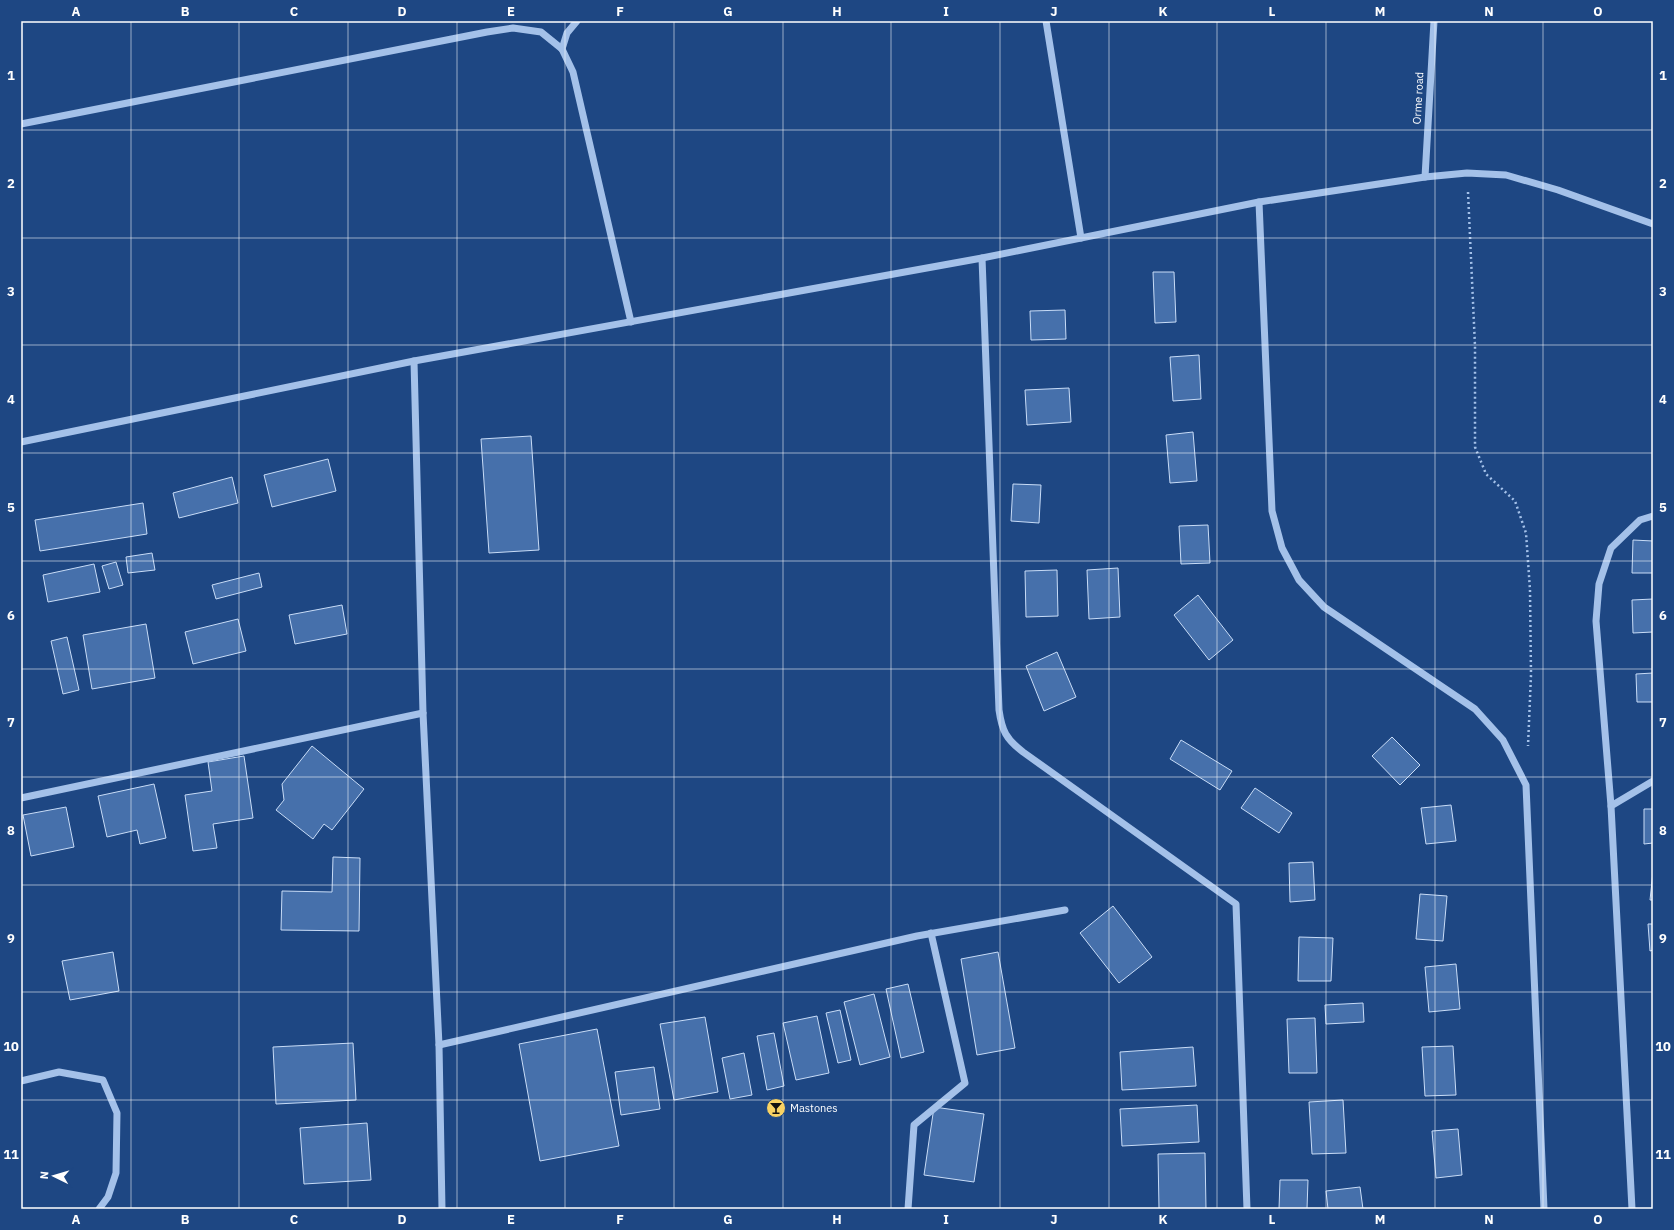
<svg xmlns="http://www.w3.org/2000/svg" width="1674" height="1230" viewBox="0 0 1674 1230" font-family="'IBM Plex Sans',sans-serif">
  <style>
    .building { fill: #4670ab; stroke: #c8dcf7 }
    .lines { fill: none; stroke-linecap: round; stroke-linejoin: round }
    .path { stroke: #a4c1e9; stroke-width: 2.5; stroke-dasharray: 2 3; stroke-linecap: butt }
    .minor { stroke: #a4c1e9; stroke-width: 7 }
    .grid { fill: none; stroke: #fff; stroke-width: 1; stroke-opacity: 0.55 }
    .labels { text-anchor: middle; stroke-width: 3; stroke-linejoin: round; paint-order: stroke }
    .street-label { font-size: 11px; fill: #fff; stroke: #1e4783 }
    .poi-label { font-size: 11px; fill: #fff; stroke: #1e4783; text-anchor: start }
    .neatline { fill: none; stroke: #fff; stroke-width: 1.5 }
    .grid-label { font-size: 13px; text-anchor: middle; font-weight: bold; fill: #fff }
  </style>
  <rect width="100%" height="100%" fill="#1e4783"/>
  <g class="building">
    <path d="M1153 272H1174L1176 322 1155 323Z"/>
    <path d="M1065 310 1066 339 1031 340 1030 311Z"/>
    <path d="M1199 355 1201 399 1173 401 1170 357Z"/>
    <path d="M1069 388 1071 422 1027 425 1025 390Z"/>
    <path d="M1193 432 1197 481 1170 483 1166 435Z"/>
    <path d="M531 436 539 550 489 553 481 439Z"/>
    <path d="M328 459 336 491 272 507 264 475Z"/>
    <path d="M232 477 238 503 179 518 173 493Z"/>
    <path d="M1013 484 1041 485 1039 523 1011 521Z"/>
    <path d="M143 503 147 534 40 551 35 520Z"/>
    <path d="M1208 525 1210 563 1181 564 1179 526Z"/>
    <path d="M1633 540 1653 541V573H1632Z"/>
    <path d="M152 553 155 570 128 573 126 557Z"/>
    <path d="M116 562 123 585 109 589 102 566Z"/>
    <path d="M94 564 100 592 48 602 43 575Z"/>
    <path d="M1118 568 1120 617 1089 619 1087 570Z"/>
    <path d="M1057 570 1058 616 1026 617 1025 571Z"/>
    <path d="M259 573 262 587 216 599 212 585Z"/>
    <path d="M1198 595 1233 640 1209 660 1174 615Z"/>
    <path d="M1653 599V632L1633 633 1632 600Z"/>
    <path d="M342 605 347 634 295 644 289 615Z"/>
    <path d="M238 619 246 651 193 664 185 632Z"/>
    <path d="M146 624 155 678 92 689 83 635Z"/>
    <path d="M67 637 79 690 63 694 51 641Z"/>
    <path d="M1057 652 1076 697 1044 711 1026 666Z"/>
    <path d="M1653 673V702H1637L1636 674Z"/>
    <path d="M1392 737 1420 765 1400 785 1372 756Z"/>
    <path d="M1181 740 1232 771 1220 790 1170 759Z"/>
    <path d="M312 746 364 789 332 830 324 824 313 839 276 810 284 800 282 784Z"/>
    <path d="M244 756 253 818 213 824 217 848 193 851 185 795 212 791 208 762Z"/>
    <path d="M154 784 166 838 140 844 137 830 107 837 98 796Z"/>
    <path d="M1255 788 1292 813 1279 833 1241 808Z"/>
    <path d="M1451 805 1456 841 1426 844 1421 808Z"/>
    <path d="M66 807 74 847 31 856 23 815Z"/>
    <path d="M1644 809H1653V843L1644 844Z"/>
    <path d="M333 857 360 858 359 931 281 930 282 891 332 892Z"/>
    <path d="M1313 862 1315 900 1290 902 1289 863Z"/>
    <path d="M1653 872V900H1650Z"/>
    <path d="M1420 894 1447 896 1443 941 1416 939Z"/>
    <path d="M1113 906 1152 957 1119 983 1080 933Z"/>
    <path d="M1648 924H1653V950L1650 951Z"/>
    <path d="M1299 937 1333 938 1331 981H1298Z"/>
    <path d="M113 952 119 991 70 1000 62 961Z"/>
    <path d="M998 952 1015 1048 977 1055 961 959Z"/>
    <path d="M1456 964 1460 1009 1429 1012 1425 967Z"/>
    <path d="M908 984 924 1052 901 1058 886 989Z"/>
    <path d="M874 994 890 1057 860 1065 844 1002Z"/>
    <path d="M1363 1003 1364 1022 1326 1024 1325 1005Z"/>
    <path d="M840 1010 851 1060 838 1063 826 1013Z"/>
    <path d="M817 1016 829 1073 796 1080 783 1023Z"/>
    <path d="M705 1017 718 1092 674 1100 660 1024Z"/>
    <path d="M1315 1018 1317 1073H1289L1287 1019Z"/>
    <path d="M597 1029 619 1146 540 1161 519 1044Z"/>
    <path d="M774 1033 784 1086 767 1090 757 1036Z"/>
    <path d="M353 1043 356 1100 276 1104 273 1047Z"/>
    <path d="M1453 1046 1456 1095 1425 1096 1422 1047Z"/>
    <path d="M1193 1047 1196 1086 1122 1090 1120 1052Z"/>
    <path d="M744 1053 752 1095 730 1099 722 1058Z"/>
    <path d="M654 1067 660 1109 621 1115 615 1072Z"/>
    <path d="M1343 1100 1346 1153 1312 1154 1309 1102Z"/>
    <path d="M1197 1105 1199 1142 1122 1146 1120 1109Z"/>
    <path d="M934 1107 984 1114 974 1182 924 1175Z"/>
    <path d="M367 1123 371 1180 304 1184 300 1128Z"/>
    <path d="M1458 1129 1462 1175 1436 1178 1432 1131Z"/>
    <path d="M1205 1153 1206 1209H1159L1158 1154Z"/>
    <path d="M1280 1180H1308L1307 1209H1279Z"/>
    <path d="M1360 1187 1363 1209H1328L1326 1191Z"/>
  </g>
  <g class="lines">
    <path class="path" d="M1468 192 1475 346V447L1486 474 1515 501 1526 533 1530 590 1531 675 1528 746"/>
    <g class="minor">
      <path d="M1046 21 1081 238"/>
      <path d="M562 49 567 33 577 21"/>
      <path d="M21 124 487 32 513 28 541 32 562 49 573 72 631 322"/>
      <path d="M1425 177 1434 21"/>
      <path d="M1259 202 1272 511 1282 548 1299 580 1324 607 1475 709 1503 740 1526 785 1544 1209"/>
      <path d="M982 258 999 710C1002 731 1006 739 1023 752L1236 904 1247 1209"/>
      <path d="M414 361 423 713 439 1045 442 1209"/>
      <path d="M21 442 414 361 982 258 1259 202 1425 177 1467 173 1506 175 1558 190 1653 224"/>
      <path d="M21 798 423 713"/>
      <path d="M1611 806 1596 621 1599 584 1611 548 1640 520 1653 516"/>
      <path d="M439 1045 917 936 1065 910"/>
      <path d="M21 1081 59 1072 103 1080 117 1113 116 1173 108 1197 99 1209"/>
      <path d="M908 1209 914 1125 965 1083 931 933"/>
      <path d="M1632 1209 1611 806 1653 781"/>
    </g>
  </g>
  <path class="grid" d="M131 21V1209M239 21V1209M348 21V1209M457 21V1209M565 21V1209M674 21V1209M783 21V1209M891 21V1209M1000 21V1209M1109 21V1209M1217 21V1209M1326 21V1209M1435 21V1209M1543 21V1209M21 130H1653M21 238H1653M21 345H1653M21 453H1653M21 561H1653M21 669H1653M21 777H1653M21 885H1653M21 992H1653M21 1100H1653"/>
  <defs>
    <g id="bar-disc" transform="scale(1)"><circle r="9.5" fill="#f8d263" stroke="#1e4783"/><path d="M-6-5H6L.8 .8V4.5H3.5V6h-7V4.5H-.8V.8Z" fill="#111"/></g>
  </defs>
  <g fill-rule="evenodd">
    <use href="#bar-disc" x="776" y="1108"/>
  </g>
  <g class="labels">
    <g class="street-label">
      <text transform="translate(1418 98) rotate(-87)" y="4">Orme road</text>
    </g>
    <g class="poi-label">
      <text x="790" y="1112">Mastones</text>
    </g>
  </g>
  <rect width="1674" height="1230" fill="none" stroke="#1e4783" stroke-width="44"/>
  <g transform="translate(54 1176) rotate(275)" stroke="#1e4783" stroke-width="3" paint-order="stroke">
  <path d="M0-3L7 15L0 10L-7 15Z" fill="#ffffff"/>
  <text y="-6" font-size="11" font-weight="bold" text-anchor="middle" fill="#ffffff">N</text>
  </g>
  <rect x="22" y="22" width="1630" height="1186" class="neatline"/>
  <g class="grid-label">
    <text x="76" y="16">A</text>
    <text x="185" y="16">B</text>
    <text x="294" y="16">C</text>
    <text x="402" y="16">D</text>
    <text x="511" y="16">E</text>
    <text x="620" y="16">F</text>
    <text x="728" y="16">G</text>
    <text x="837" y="16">H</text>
    <text x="946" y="16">I</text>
    <text x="1054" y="16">J</text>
    <text x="1163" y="16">K</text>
    <text x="1272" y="16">L</text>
    <text x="1380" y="16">M</text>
    <text x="1489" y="16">N</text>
    <text x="1598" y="16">O</text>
    <text x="11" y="80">1</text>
    <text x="1663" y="80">1</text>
    <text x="11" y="188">2</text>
    <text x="1663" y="188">2</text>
    <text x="11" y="296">3</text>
    <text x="1663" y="296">3</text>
    <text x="11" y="404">4</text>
    <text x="1663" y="404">4</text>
    <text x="11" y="512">5</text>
    <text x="1663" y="512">5</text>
    <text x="11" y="620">6</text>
    <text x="1663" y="620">6</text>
    <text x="11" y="727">7</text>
    <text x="1663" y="727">7</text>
    <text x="11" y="835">8</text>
    <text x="1663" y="835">8</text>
    <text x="11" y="943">9</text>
    <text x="1663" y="943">9</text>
    <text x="11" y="1051">10</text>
    <text x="1663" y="1051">10</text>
    <text x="11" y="1159">11</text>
    <text x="1663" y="1159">11</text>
    <text x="76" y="1224">A</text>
    <text x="185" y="1224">B</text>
    <text x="294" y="1224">C</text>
    <text x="402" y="1224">D</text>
    <text x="511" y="1224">E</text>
    <text x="620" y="1224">F</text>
    <text x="728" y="1224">G</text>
    <text x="837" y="1224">H</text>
    <text x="946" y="1224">I</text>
    <text x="1054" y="1224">J</text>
    <text x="1163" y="1224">K</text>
    <text x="1272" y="1224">L</text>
    <text x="1380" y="1224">M</text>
    <text x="1489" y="1224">N</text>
    <text x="1598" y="1224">O</text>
  </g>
</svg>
